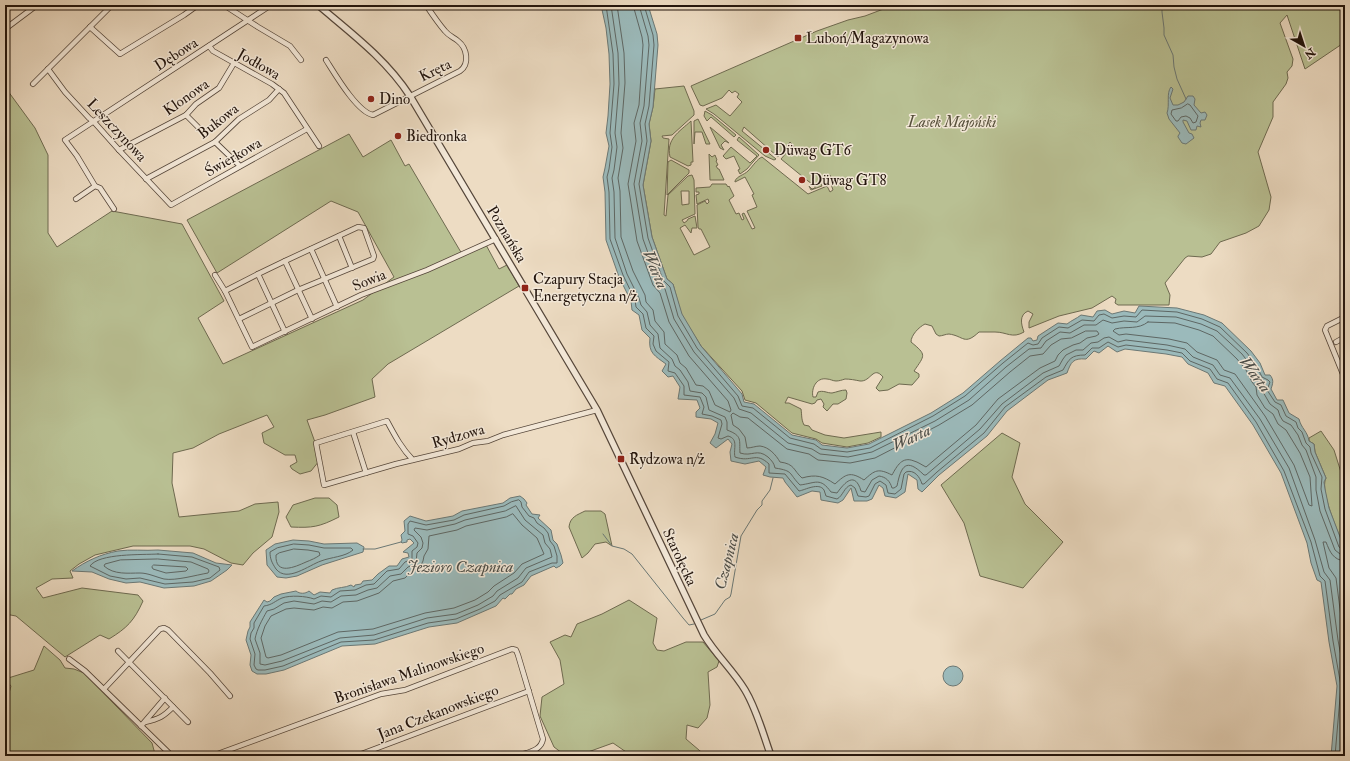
<svg xmlns="http://www.w3.org/2000/svg" width="1350" height="761" viewBox="0 0 1350 761" font-family="'IM FELL Double Pica',serif">
  <style>
    .green { fill: #b9c093; stroke: #6e6a50; fill-rule: evenodd }
    .water { fill: #9bbabb; stroke: #6b7875 }
    .lines { fill: none; stroke-linecap: round; stroke-linejoin: round }
    .shore { stroke: #5e6764; stroke-width: 1 }
    .stream { stroke: #6b7875; stroke-width: 1 }
    .minor-casing { stroke: #55463a; stroke-width: 6 }
    .tertiary-casing { stroke: #55463a; stroke-width: 8 }
    .minor { stroke: #f3e8d8; stroke-width: 4.5 }
    .tertiary { stroke: #f3e8d8; stroke-width: 5.5 }
    .poi-dot { fill: #8f2418; stroke: #f3e8d8; stroke-width: 1.5 }
    .labels { text-anchor: middle; stroke-width: 3; stroke-linejoin: round; paint-order: stroke }
    .poi-label { font-size: 15px; fill: #22140c; stroke: #f3e8d8; text-anchor: start }
    .street-label { font-size: 15px; fill: #22140c; stroke: #f3e8d8 }
    .park-label { font-size: 15px; font-style: italic; fill: #57503b; stroke: #f3e8d8 }
    .water-label { font-size: 16px; font-style: italic; fill: #4c4e49; stroke: #f3e8d8 }
  </style>
  <rect width="100%" height="100%" fill="#eddcc3"/>
  <filter id="stains"><feTurbulence type="fractalNoise" baseFrequency=".005" numOctaves="4"/><feColorMatrix values="0 0 0 0 .2 0 0 0 0 .09 0 0 0 0 .02 0 0 0 .5 -.17"/></filter>
  <radialGradient id="worn" r=".72"><stop offset=".6" stop-color="#630" stop-opacity="0"/><stop offset="1" stop-color="#630" stop-opacity=".3"/></radialGradient>
  <g class="green">
    <path d="M894 5H1345V42L1305 69 1287 15 1280 23 1293 59 1292 66 1287 72 1288 78 1286 84 1273 102V117L1258 152 1271 197 1269 210 1259 226 1246 233 1220 242 1211 254 1202 257 1188 256 1185 258 1165 283 1170 295 1169 305H1118L1115 303 1116 299 1112 296 1092 308 1059 316 1029 328V322L1033 314 1028 311C1019 315 1021 324 1024 332 1012 339 1007 332 995 332 990 332 984 332 979 332 964 346 964 336 949 334 946 334 942 336 939 336L936 334 932 326 925 324C919 327 911 335 911 342 927 355 925 355 914 371L919 374V377L912 385 899 384 888 390 879 391 876 388 883 377C873 365 871 382 860 381 855 380 850 379 845 379 842 380 839 381 836 381 833 381 830 379 827 379 816 377 811 389 813 397H816L818 392C823 390 827 393 832 393 837 392 841 390 846 390L847 393 846 399 838 404H833L827 411 823 407 824 404 821 399 817 400 815 403 812 404 788 397 785 403H789L801 409C802 415 801 419 804 425L809 426 812 430 825 435 844 438 881 432V437L868 443 847 447 822 443 816 439 792 433 756 403 745 400 742 391 701 346 681 314 673 284 667 279 652 237 643 185 651 141 649 124 653 107 655 89 684 86 694 111V115L672 135 662 136 663 138 669 139 664 215 666 216 668 195 688 176 692 175 694 180 695 214 682 220 684 223 687 221 688 219 695 216 697 228H692L691 233 685 225 680 228 694 255 710 247 701 229H699L698 227 697 205 705 201 707 204 709 202 708 199 697 204 696 195 699 194V192H696V188L710 187 712 184H726L728 187 729 186 734 196 729 200 736 214 739 213 742 220 744 219 742 214 744 213 752 229 755 228 747 211 757 207 752 195 754 194 745 177 735 182V181C737 176 744 175 748 171 753 166 757 159 762 157L808 194 827 186 830 192 833 190 831 184 833 183 830 175 819 180 822 186 811 190 809 186 812 189 815 188V186L808 181 781 159 787 152 790 154 792 152 791 150 794 146 790 142 778 157 744 127 742 131 776 159 774 160 765 156 714 114 706 109 716 105 730 116 742 102 737 97 739 94 735 91 732 93 729 90 722 98 703 106 700 105 691 86 817 31 848 20 865 16ZM681 191H689V204L682 205Z"/>
    <path d="M5 87 35 128 48 155V233L57 247 112 211 182 224 224 301 198 318 223 364 363 300 394 277 358 212 331 201 217 273 187 220 349 134 363 157 391 140 405 166 409 164 462 254 485 243 499 269 507 265 519 286 388 364 372 379 375 397 325 415 307 420 316 445 319 461 311 471 300 474 292 469 290 466 297 462 295 455H285L264 443 262 433 274 427 267 415 219 434 193 448 173 453 172 483 179 517 239 511 255 504 278 502 279 512 272 537 253 553 243 565 231 563 204 549 190 546H133L95 555 79 564 70 571 73 578 52 579 36 588 43 598 82 588 138 595 143 601C134 621 127 628 109 639L100 635 65 657 16 616 5 614Z"/>
    <path d="M705 111 712 115 736 135 734 137 711 117 707 121 704 116Z"/>
    <path d="M698 119 710 144H706L702 132H695L694 144V121Z"/>
    <path d="M691 121 693 162H691V165L688 166 670 157C666 139 679 132 691 121Z"/>
    <path d="M710 127 729 143 725 141 721 145 724 150 720 148Z"/>
    <path d="M739 137 759 155 747 169 740 174 738 170 740 169 734 156 726 159 723 156 731 147 750 163 757 156 737 140Z"/>
    <path d="M709 154 712 157 715 155 717 160 716 161 718 165 716 166 718 169H719L724 180H710Z"/>
    <path d="M671 160 689 170V173L667 195 668 162Z"/>
    <path d="M1321 431 1334 450 1345 485V550C1340 536 1319 491 1326 478L1315 452 1314 444 1309 441V438Z"/>
    <path d="M1002 433 1020 443 1012 477 1025 504 1063 542 1023 588 980 576 964 523 941 485Z"/>
    <path d="M315 498H329L337 505 339 517C319 527 313 528 291 527L286 517 293 505Z"/>
    <path d="M585 511H601L605 514 612 546 606 542 595 544 588 553 582 558 569 527C570 517 577 515 585 511Z"/>
    <path d="M629 600 657 618 653 643 657 650 664 651 686 642H703L719 661 717 667 708 672 710 705 707 718 698 728 687 725 686 739 706 756H632L613 743 588 752 566 756 554 747 540 716 542 697 564 684 560 660 550 642 565 635 571 637 577 624 602 614Z"/>
    <path d="M44 646 60 660 65 668 74 669 84 673 152 743 155 754 157 756H5V700L8 697 11 686 5 679 34 670Z"/>
  </g>
  <g class="water">
    <path d="M601 5H648L657 34 658 45 653 107 649 124 651 141 643 185 652 237 667 279 673 284 682 314 701 346 742 394 744 402 754 404 792 435 816 440 822 445 847 448 869 444 931 413 963 393 1000 361 1028 338H1031L1033 341 1037 340 1038 336 1058 323 1067 324C1072 320 1076 319 1081 315L1093 317 1097 311 1105 310 1112 314 1124 311 1135 313 1139 306 1177 308 1204 315 1222 323 1251 351 1260 363 1265 375H1270C1274 380 1273 383 1271 389L1277 400H1283L1289 413 1299 419C1301 428 1308 432 1309 441L1314 444 1315 452 1326 478 1324 482 1325 489 1329 508 1345 550V756H1331L1337 686 1329 642 1321 582 1317 580 1311 563 1307 543 1281 473 1253 425 1225 386 1214 383 1208 373 1188 364 1182 357 1166 354 1125 349 1117 352 1108 346 1099 353 1094 351 1086 359C1073 358 1071 362 1067 373L1048 380 1007 411 987 436 939 475 922 492 918 489 917 480 908 474 905 492 896 498 885 496 883 488 879 485 872 499 867 501H854L851 488 843 500 838 503 821 500 820 492 812 491 797 497 785 482 783 478 770 477 763 475 766 467 759 461 745 464 731 461 730 452 732 444 728 439 716 448 710 443 715 434 718 423 711 419 696 417V412L700 408 697 400 678 399 680 387 673 376 668 377 662 371 666 364C655 356 648 353 650 338L642 330 639 315 632 310 631 301 619 277 606 240 605 192 603 177 605 168 609 146 606 133 608 116 610 84 609 54 606 28Z"/>
    <path d="M1171 87 1173 89 1170 98 1173 105H1178L1184 102 1188 96H1193L1195 99 1194 105 1201 113 1205 112 1207 115 1205 120H1201L1200 123 1201 127 1197 126 1196 130H1191L1187 121 1183 120V122L1189 133 1192 134 1194 138 1186 144 1182 143 1178 137V136L1180 133 1169 119 1167 113C1170 105 1166 93 1171 87Z"/>
    <path d="M520 496 524 499 527 503 526 505 532 514 540 515 538 518 551 530 553 540 557 544 561 555 563 563 560 566 556 568 554 566 531 576 524 585 516 589 512 594H510L505 599 503 598 496 606 457 623 429 627 375 644 342 646 284 670 266 674H257L252 671 250 665 251 655 246 640 248 631 250 627V622L264 600 267 602 270 601 274 597 281 594 296 591C300 594 305 594 309 591L314 595 320 592 330 593 332 590C338 587 345 588 351 585L354 587 355 585 361 584 363 581 372 580 378 574 389 566H397L402 559 409 557 408 553 403 552 414 543 410 539 407 540V542L402 543 401 542 402 540 401 535 405 531 404 521 410 516 426 521 453 516 462 511 503 503 510 498Z"/>
    <path d="M293 540 309 541 324 544 357 543 364 547 363 552 322 565 297 576 286 578 277 577 267 565 266 550 275 544Z"/>
    <path d="M158 550 193 553 216 563 232 565 227 570 211 581 194 586 164 588 140 582 126 583 109 579 92 572 72 571C86 561 101 554 118 551 130 549 145 551 158 550Z"/>
    <circle cx="953" cy="676" r="10"/>
  </g>
  <g class="lines">
    <g class="shore">
      <path d="M606 5 613 54 614 84 610 133 612 147 609 169 607 177 609 192 610 239 623 275 635 300 636 307 643 314 646 328 654 336 653 344 656 351 669 362 668 371 675 373 684 386V395L700 397 704 407 702 414 712 416 721 420 722 424 718 438 721 439 728 436C739 439 733 449 735 457 752 463 755 451 769 464V473L785 474 799 491C805 490 819 482 824 490 825 492 825 494 826 496L837 499C843 496 844 487 851 485L855 488 858 496 866 497 869 496 875 484 880 481 886 485 888 493 895 494 901 489 904 474 906 472C914 469 920 477 922 484H924L937 472 984 433 1005 407 1046 377 1063 370C1069 359 1071 355 1085 355L1092 348H1099L1108 342 1118 347 1126 345 1167 350 1182 353 1190 361 1210 369 1217 379 1228 383 1256 422 1284 471 1311 542 1320 576 1325 581 1333 641 1341 686 1335 756"/>
      <path d="M611 5 618 53 619 84 615 133 617 147 614 170 612 178 614 192 615 238 627 274 639 298 641 305 647 312 650 325 658 334 660 348 672 359 675 366 680 370 688 382 690 391 702 393 706 397 709 410 725 417 727 422V430C743 436 739 440 740 453 752 457 757 448 768 457 772 461 774 463 775 468 794 471 788 473 800 485 816 483 820 477 831 492L837 493C845 482 855 471 861 491L865 492 872 480 879 476C886 477 890 481 892 488H894L897 486C901 466 906 457 924 475H926L980 429 1002 404 1043 373 1059 366 1063 359 1066 355 1076 350H1083L1091 343 1098 342 1104 338 1109 337 1118 342 1126 340 1167 345 1185 349 1193 357 1213 365 1220 375 1230 378 1260 419 1289 468 1315 540 1324 572 1330 580 1338 640 1345 678"/>
      <path d="M617 5 624 53 625 83 621 133 623 148 618 178 620 191 621 237 633 271 645 295 646 302 653 310 655 321 664 332 665 344 677 355 680 363 686 368 696 385 703 386 709 391 715 405 730 412 731 410 728 401 689 356 669 322 660 293 653 285 637 241 628 184 636 141 634 123 639 105 643 45 642 37 633 5"/>
      <path d="M639 5 648 36 649 45 644 106 640 123 642 141 634 184 643 239 659 283 665 289 674 319 694 352 734 398 739 409 751 413 788 443 812 449 820 454 848 457 872 452 935 421 969 400 1006 367 1029 349 1041 348 1046 341 1060 332 1070 333 1084 325H1096L1103 320 1112 323 1124 321 1137 322 1145 316 1176 317 1201 324 1217 331 1242 354 1252 367 1258 380 1263 384V392L1270 404 1278 410 1280 416 1283 421 1291 425 1298 435 1302 445 1306 450 1316 477V490L1320 511 1335 550 1340 554 1345 555"/>
      <path d="M644 5 653 35 654 45 649 106 645 124 647 141 639 184 648 238 663 280 670 287 678 316 697 348 738 396 742 406 753 408 790 438 814 444 821 449 847 452 870 448 933 416 965 396 1003 363 1028 343 1033 345 1038 344 1042 338 1059 327 1068 328 1082 320 1094 321 1099 315 1104 314 1112 318 1124 316 1136 317 1142 310 1177 312 1202 319 1220 327 1247 353 1256 365 1262 377 1268 380 1270 382 1267 390 1275 402 1281 405 1286 416 1296 422 1298 428 1302 432 1306 443 1310 447 1311 453 1322 477 1321 489 1325 509 1339 547 1342 549 1345 550"/>
      <path d="M1188 104 1190 105 1198 116 1196 122 1193 123 1190 118 1186 116 1181 117 1178 121H1176L1171 114 1172 110 1181 108Z"/>
      <path d="M1148 322 1175 323 1199 330 1213 336 1237 359 1246 370 1252 382 1256 387 1257 395 1265 408 1273 414 1278 424 1286 430 1300 453 1310 477 1312 506 1309 505 1294 465 1265 416 1235 374 1224 370 1217 360 1197 352 1187 343 1169 339 1126 334 1119 335 1113 331 1115 329C1127 326 1138 330 1148 322Z"/>
      <path d="M1086 331H1097L1099 334 1096 336 1087 338 1080 343 1073 345 1063 350 1058 355 1055 361 1040 368 998 399 976 425 926 467C922 465 918 462 914 461 902 456 897 466 892 475 878 468 875 470 864 480 850 471 846 474 835 484 823 476 816 474 802 478 793 470 795 464 780 462 776 455 769 447 760 446 756 446 751 448 747 448L745 437 739 429 733 425 731 415 733 413 740 417 748 418 787 449 809 454 818 460 850 463 875 458 939 425 972 405 1010 372 1030 356 1043 354 1051 345 1061 339 1071 338Z"/>
      <path d="M519 500 521 502 522 507 529 516 534 518 537 523 544 528 548 533 550 541 554 546 557 556V563H552L529 572 522 582 500 595 495 601 480 609 456 619 428 623 374 640 341 642 283 666 265 670H258L256 669 254 665 255 654 250 639 251 633 254 628V623L264 606C272 605 275 601 282 598 290 595 306 596 314 599L321 596 331 597 340 591 355 590 366 585 374 584 387 571 399 569 405 562 412 559V551L417 547 418 543 413 536 408 534V524L410 521 426 525 454 520 464 515 504 506 511 502Z"/>
      <path d="M516 506 525 520 543 535 545 543 550 549 552 557 526 568 518 578 497 591 493 596 478 605 456 614 427 618 374 635 340 638 282 661 265 665 260 664V653L255 639C257 629 262 620 267 611L274 609 284 603 294 601 314 604 322 601 331 602 341 596 356 595 368 590 377 588 390 576 401 574 408 567 413 565 416 562 417 553 422 548 423 543 421 537 414 530 415 528 427 530 455 524 465 520 505 511Z"/>
      <path d="M513 514 522 525 537 538 544 554 522 564 514 573 494 586 488 592 475 600 454 608 425 613 373 629 338 632 281 655 268 658 266 657 261 638 265 626 271 616 286 609 294 608 314 610 323 607 332 608 343 602 357 601 379 593 393 581 405 578 411 572 420 567 423 561 424 556 428 549 429 536 457 530 466 526 506 517Z"/>
      <path d="M294 544 309 545 324 548H351L353 550C345 557 331 557 321 561 309 565 287 583 276 569 272 563 270 559 270 552L277 548Z"/>
      <path d="M294 549 308 550 319 552 320 555C316 558 311 560 306 562 295 567 275 576 276 555L279 553Z"/>
      <path d="M158 554 192 557 219 567 220 570 210 578 193 582 165 584 140 578 126 579 110 576 90 566C99 553 142 555 158 554Z"/>
      <path d="M158 559 191 562 208 569 209 571 208 573C196 575 176 581 164 579 156 577 148 573 140 573 128 573 114 575 104 566L105 564 120 560Z"/>
      <path d="M1345 561C1333 560 1330 552 1326 542H1323L1329 568 1336 578 1345 648"/>
      <path d="M154 565 186 567 188 569 186 571 166 573 153 569 152 567Z"/>
      <path d="M1340 756 1345 704"/>
    </g>
    <g class="stream">
      <path d="M1162 5V12L1164 28V35L1173 55 1174 67 1177 79 1186 99"/>
      <path d="M603 534 612 546 624 549 632 554 683 618 689 625 694 624"/>
      <path d="M363 549H375L401 542"/>
      <path d="M701 620 715 614 725 600 730 597 731 594 741 536 757 510 762 505V501L770 490 773 478"/>
    </g>
    <g class="minor-casing">
      <g id="minor">
        <path d="M224 5 258 27 290 46 301 60"/>
        <path d="M90 27 120 54 184 15 198 5"/>
        <path d="M5 29 37 5"/>
        <path d="M209 46 213 51 272 84 284 93 319 146"/>
        <path d="M326 60C335 74 357 112 373 115L460 71C470 64 467 48 458 41 453 37 449 36 445 31 438 23 432 14 426 5"/>
        <path d="M48 69 65 92 89 118 94 122 119 150 171 205 307 129"/>
        <path d="M33 84 112 5"/>
        <path d="M186 115 198 127"/>
        <path d="M215 142 240 166"/>
        <path d="M119 150 186 115 196 104 219 88 234 63"/>
        <path d="M146 179 215 142 239 119 269 100 279 89"/>
        <path d="M95 186 100 188 114 209"/>
        <path d="M76 199 95 186 77 156 65 140 271 5"/>
        <path d="M339 236 352 268"/>
        <path d="M311 249 337 307"/>
        <path d="M215 275 225 291 252 347 361 295 427 270 496 239"/>
        <path d="M225 291 258 274"/>
        <path d="M1345 317 1327 326 1325 330 1345 379"/>
        <path d="M239 319 298 290 373 259 374 256 364 228 358 227 285 261"/>
        <path d="M285 332 258 274 285 261 312 319"/>
        <path d="M1336 342 1345 337"/>
        <path d="M353 432 366 473"/>
        <path d="M413 460C402 449 395 436 387 421L316 443 324 485 396 464 459 449 473 443 488 441 503 435 597 410"/>
        <path d="M118 651 188 722"/>
        <path d="M69 659 85 671 172 756"/>
        <path d="M104 689 160 629 164 628 168 630 210 673 230 696"/>
        <path d="M145 722C159 719 163 717 173 707"/>
        <path d="M141 726 165 698"/>
        <path d="M212 756 381 694 405 690 512 649 516 650 518 655 543 739C541 751 528 752 518 756"/>
        <path d="M356 756 529 691"/>
      </g>
    </g>
    <g class="tertiary-casing">
      <path id="tertiary" d="M318 5C351 33 386 59 410 96L597 410 704 635C716 655 733 670 745 690 757 710 763 734 771 756"/>
    </g>
    <use href="#minor" class="minor"/>
    <use href="#tertiary" class="tertiary"/>
  </g>
  <g class="poi-dot">
    <rect x="794" y="34" width="8" height="8" rx="2"/>
    <circle cx="371" cy="99" r="4"/>
    <circle cx="398" cy="136" r="4"/>
    <circle cx="766" cy="150" r="4"/>
    <circle cx="802" cy="180" r="4"/>
    <rect x="521" y="284" width="8" height="8" rx="2"/>
    <rect x="617" y="455" width="8" height="8" rx="2"/>
  </g>
  <g class="labels">
    <g class="poi-label">
      <text x="806" y="43">Luboń/Magazynowa</text>
      <text x="379" y="104">Dino</text>
      <text x="406" y="141">Biedronka</text>
      <text x="774" y="155">Düwag GT6</text>
      <text x="810" y="185">Düwag GT8</text>
      <text x="533" y="284">Czapury Stacja<tspan x="533" dy="17">Energetyczna n/ż</tspan></text>
      <text x="629" y="464">Rydzowa n/ż</text>
    </g>
    <g class="street-label">
      <text transform="translate(176 54) rotate(-33)" y="5">Dębowa</text>
      <text transform="translate(259 64) rotate(30)" y="5">Jodłowa</text>
      <text transform="translate(435 70) rotate(-26)" y="5">Kręta</text>
      <text transform="translate(186 97) rotate(-35)" y="5">Klonowa</text>
      <text transform="translate(218 121) rotate(-38)" y="5">Bukowa</text>
      <text transform="translate(117 130) rotate(47)" y="5">Leszczynowa</text>
      <text transform="translate(233 157) rotate(-30)" y="5">Świerkowa</text>
      <text transform="translate(507 234) rotate(59)" y="5">Poznańska</text>
      <text transform="translate(369 280) rotate(-22)" y="5">Sowia</text>
      <text transform="translate(458 436) rotate(-16)" y="5">Rydzowa</text>
      <text transform="translate(680 557) rotate(65)" y="5">Starołęcka</text>
      <text transform="translate(409 673) rotate(-19)" y="5">Bronisława Malinowskiego</text>
      <text transform="translate(438 712) rotate(-21)" y="5">Jana Czekanowskiego</text>
    </g>
    <g class="park-label">
      <text x="952" y="127">Lasek Majoński</text>
    </g>
    <g class="water-label">
      <text transform="translate(656 269) rotate(67)" y="6">Warta</text>
      <text transform="translate(1256 374) rotate(53)" y="6">Warta</text>
      <text transform="translate(911 437) rotate(-25)" y="6">Warta</text>
      <text transform="translate(726 561) rotate(-76)" y="6">Czapnica</text>
      <text x="460" y="572">Jezioro Czapnica</text>
    </g>
  </g>
  <rect width="1350" height="761" fill="none" stroke="#eddcc3" stroke-width="20"/>
  <rect x="6" y="6" width="1338" height="749" fill="none" stroke="#22140c" stroke-width="2"/>
  <rect x="10" y="10" width="1330" height="741" fill="none" stroke="#22140c"/>
  <g transform="translate(1304 46) rotate(141)" stroke="#f3e8d8" stroke-width="3" paint-order="stroke">
  <path d="M0-3L7 15L0 10L-7 15Z" fill="#22140c"/>
  <text y="-6" font-size="11" font-weight="bold" text-anchor="middle" fill="#22140c">N</text>
  </g>
  <rect width="100%" height="100%" filter="url(#stains)"/>
  <rect width="100%" height="100%" fill="url(#worn)"/>
</svg>
